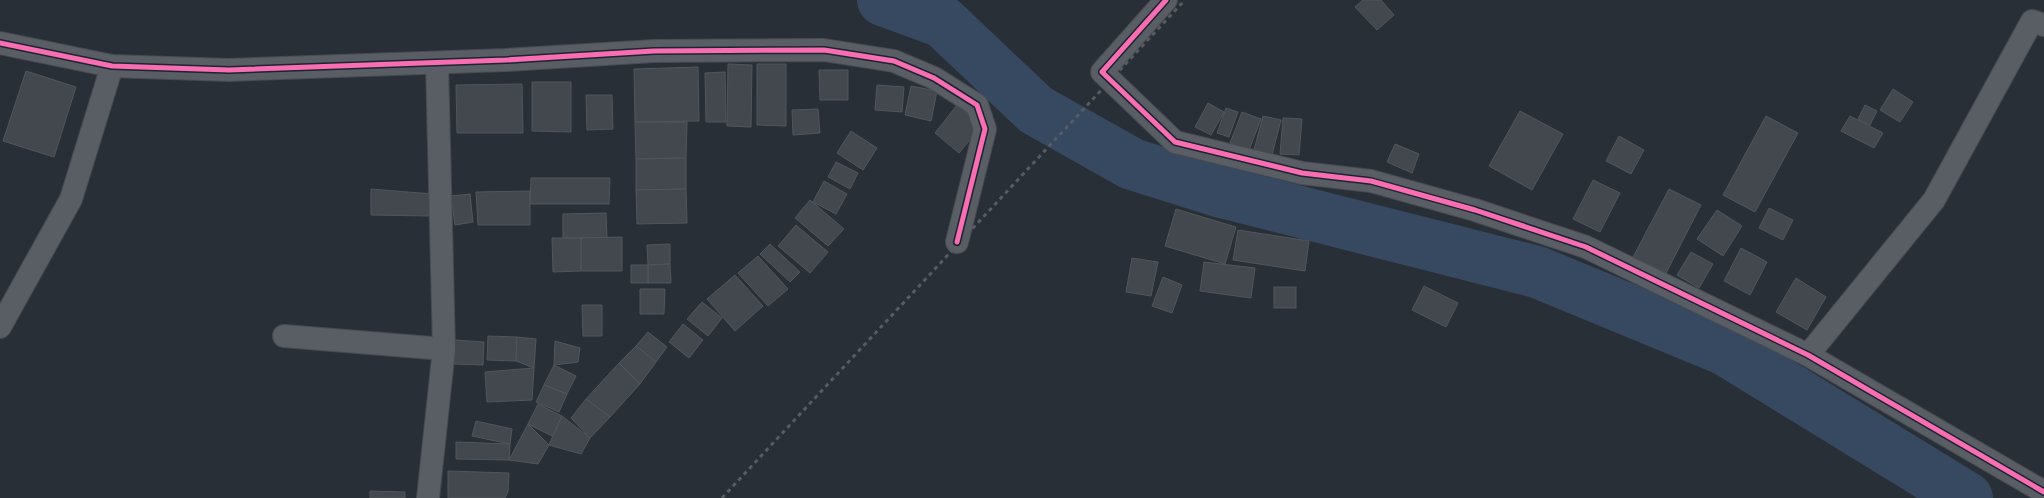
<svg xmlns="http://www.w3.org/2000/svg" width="2044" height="498" viewBox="0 0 2044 498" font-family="'Fira Sans',sans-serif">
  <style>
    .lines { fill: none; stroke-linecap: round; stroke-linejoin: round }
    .river { stroke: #374861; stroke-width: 52 }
    .building { fill: #43484e; stroke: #51565d }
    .street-casing { stroke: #474b51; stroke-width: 24 }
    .street { stroke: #595d64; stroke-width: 22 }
    .rail { stroke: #575c62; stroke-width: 3; stroke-dasharray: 4 4; stroke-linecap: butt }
    .cycleway-casing { stroke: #1c2531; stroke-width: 8 }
    .cycleway { stroke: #f96db3; stroke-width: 5 }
  </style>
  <rect width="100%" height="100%" fill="#292f36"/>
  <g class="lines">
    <path class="river" d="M883 0 943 22 1036 110 1132 164 1218 191 1537 272 1726 350 1967 498"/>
  </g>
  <g class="building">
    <path d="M1363 0H1381L1394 15 1377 30 1355 7Z"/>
    <path d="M728 64 752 65 751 127 727 126Z"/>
    <path d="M757 64H786V126L757 125Z"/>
    <path d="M698 67 699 121 635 122 634 69Z"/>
    <path d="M819 70H848V100H820Z"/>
    <path d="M26 71 76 87 54 157 3 141Z"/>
    <path d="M725 72 726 122H706L705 73Z"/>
    <path d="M532 82H571V132L532 131Z"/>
    <path d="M522 84 523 133H457L456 85Z"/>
    <path d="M877 85 904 87 902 112 875 110Z"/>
    <path d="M911 86 937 91 931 121 905 115Z"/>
    <path d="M1893 89 1913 102 1900 122 1880 110Z"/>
    <path d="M586 95H612L613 129 587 130Z"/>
    <path d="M1208 103 1224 112 1211 135 1195 127Z"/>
    <path d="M957 105 982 125 959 153 935 133Z"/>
    <path d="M1865 105 1877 111 1870 125 1858 119Z"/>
    <path d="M1226 108 1238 112 1229 137 1217 133Z"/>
    <path d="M818 109 820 133 793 135 792 110Z"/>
    <path d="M1520 111 1563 134 1532 190 1489 166Z"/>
    <path d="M1242 112 1261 119 1249 150 1230 143Z"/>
    <path d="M1263 116 1281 120 1272 155 1254 150Z"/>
    <path d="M1766 116 1798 133 1755 212 1723 195Z"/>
    <path d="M1850 116 1883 133 1874 148 1841 131Z"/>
    <path d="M1283 118 1302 119 1299 155 1280 154Z"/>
    <path d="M635 122H687L686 158 636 159Z"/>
    <path d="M851 131 877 148 863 170 837 153Z"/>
    <path d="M1619 136 1644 150 1631 174 1606 161Z"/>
    <path d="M1395 144 1419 154 1412 173 1387 162Z"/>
    <path d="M686 158V189L636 190V159Z"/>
    <path d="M836 162 858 173 850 189 828 177Z"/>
    <path d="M531 178H610L609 204H530Z"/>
    <path d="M1593 180 1620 193 1600 232 1573 219Z"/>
    <path d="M824 181 847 194 836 214 813 202Z"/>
    <path d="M371 189 433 194 428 216 371 215Z"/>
    <path d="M686 189 687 223 637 224 636 190Z"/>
    <path d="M1669 189 1701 205 1666 273 1633 257Z"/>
    <path d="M530 191V225H478L476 192Z"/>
    <path d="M470 194 473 222 455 225 451 196Z"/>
    <path d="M810 200 844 229 828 246 795 218Z"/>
    <path d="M1769 208 1793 220 1783 240 1759 228Z"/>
    <path d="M1176 209 1236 227 1225 264 1165 246Z"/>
    <path d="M1717 210 1742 226 1723 256 1697 239Z"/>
    <path d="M606 213 607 238H563V214Z"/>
    <path d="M796 225 828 252 810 273 778 246Z"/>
    <path d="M1238 230 1309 241 1305 271 1233 260Z"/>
    <path d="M622 237V271H581V238Z"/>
    <path d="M552 238H581V271L553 272Z"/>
    <path d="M670 244V264L648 265 647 245Z"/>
    <path d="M770 244 800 272 790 282 760 254Z"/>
    <path d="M1741 248 1767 262 1750 295 1724 281Z"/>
    <path d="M1691 252 1713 264 1699 288 1677 275Z"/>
    <path d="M758 256 788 289 768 306 738 273Z"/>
    <path d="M1132 258 1158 262 1151 296 1126 292Z"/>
    <path d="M1204 262 1255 268 1251 298 1200 291Z"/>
    <path d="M670 264 671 283H648V265Z"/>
    <rect x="631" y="265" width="17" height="18"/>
    <path d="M735 275 763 306 735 331 707 299Z"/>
    <path d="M1163 277 1182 285 1172 313 1152 306Z"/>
    <path d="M1796 278 1826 297 1807 330 1776 312Z"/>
    <path d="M1424 286 1458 303 1446 327 1412 310Z"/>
    <rect x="1274" y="287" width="22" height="21"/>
    <path d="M640 289H665L664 314H640Z"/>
    <path d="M702 302 722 318 708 336 687 319Z"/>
    <path d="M582 305H602V336H583Z"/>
    <path d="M683 324 703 340 689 358 669 342Z"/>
    <path d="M648 332 667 347 656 362 636 346Z"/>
    <path d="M488 336 517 337 516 361 487 360Z"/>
    <path d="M517 337 536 339 534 368 516 361Z"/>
    <path d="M455 340 484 342 483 365 454 364Z"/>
    <path d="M555 341 580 348 578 362 554 365Z"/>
    <path d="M636 346 656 362 640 384 619 363Z"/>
    <path d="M619 363 640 384 610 417 586 399Z"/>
    <path d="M554 365 576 376 567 394 544 385Z"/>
    <path d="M534 368 532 400 487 402 485 372Z"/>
    <path d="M544 385 567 394 559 412 536 402Z"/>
    <path d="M586 399 610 417 590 438 571 418Z"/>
    <path d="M538 404 562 416 552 436 528 424Z"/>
    <path d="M562 416 590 438 581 454 549 445Z"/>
    <path d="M476 421 512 429 510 444 472 436Z"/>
    <path d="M528 424 549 445 538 464 509 460Z"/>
    <path d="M456 442 510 444 509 460 456 459Z"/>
    <path d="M448 471 509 473 508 492 505 498H448Z"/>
    <path d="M370 491 405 492V498H370Z"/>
  </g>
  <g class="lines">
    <g class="street-casing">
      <g id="street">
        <path d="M1166 0 1102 72 1175 142 1302 173 1371 181 1475 210 1586 247 1808 355 2044 492"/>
        <path d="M0 43 112 66 229 70 506 60 654 51 824 50 894 61 934 78 977 105 985 129 957 242"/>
        <path d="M0 327 71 199 112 66"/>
        <path d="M284 336 444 349"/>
        <path d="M1808 355 1934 200 2032 21 2044 25"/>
        <path d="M428 498 444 349 437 63"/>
      </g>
    </g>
    <use href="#street" class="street"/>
    <path class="rail" d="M722 498 1185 0"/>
    <g class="cycleway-casing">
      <g id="cycleway">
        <path d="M1166 0 1102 72 1175 142 1302 173 1371 181 1475 210 1586 247 1808 355 2044 492"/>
        <path d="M0 43 112 66 229 70 506 60 654 51 824 50 894 61 934 78 977 105 985 129 957 242"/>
      </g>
    </g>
    <use href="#cycleway" class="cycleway"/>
  </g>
</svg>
